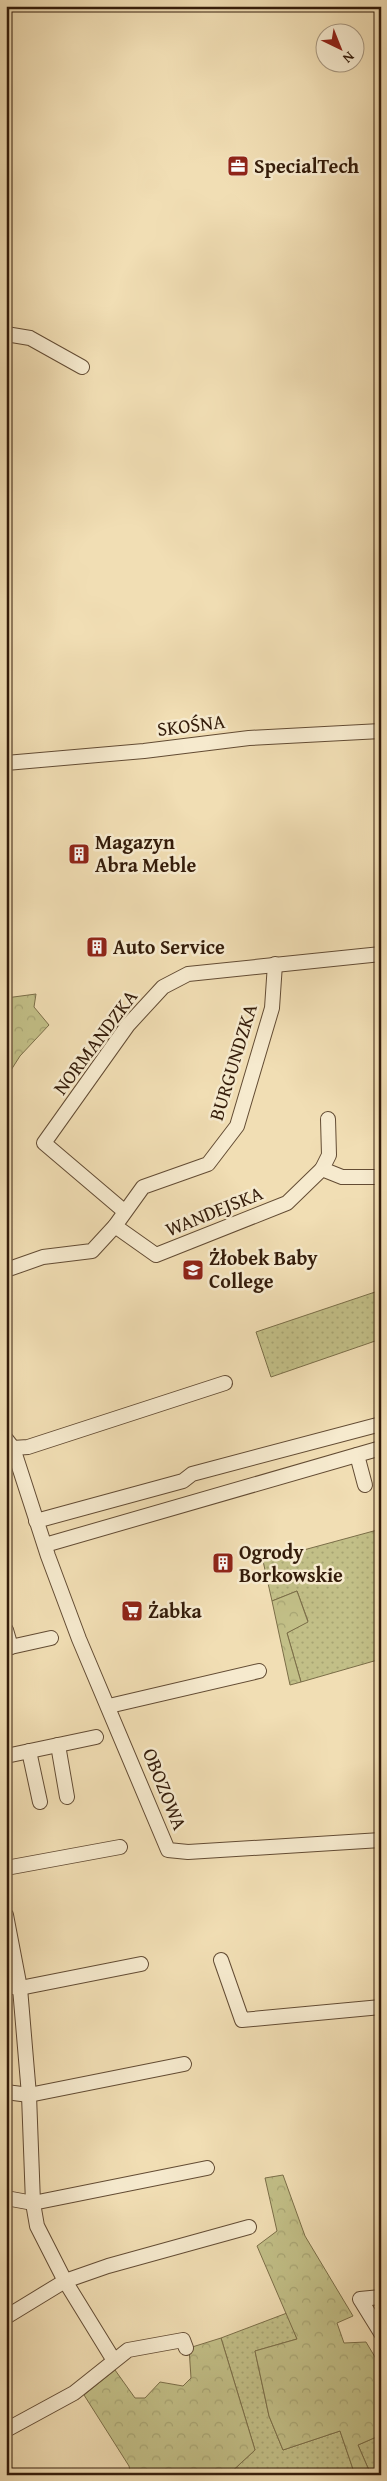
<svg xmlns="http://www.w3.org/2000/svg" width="387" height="2481" viewBox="0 0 387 2481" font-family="'Gentium Book Plus',serif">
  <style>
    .grass { fill: url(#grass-dots); stroke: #7b6e48 }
    .forest { fill: url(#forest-crowns); stroke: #7b6e48 }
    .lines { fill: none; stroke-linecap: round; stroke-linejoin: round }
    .street-casing { stroke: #634c34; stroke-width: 16 }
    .street { stroke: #f6eace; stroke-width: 14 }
    .labels { text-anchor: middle; stroke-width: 5; stroke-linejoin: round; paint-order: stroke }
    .poi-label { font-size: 20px; font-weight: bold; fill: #341c0a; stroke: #f6eace; text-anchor: start }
    .street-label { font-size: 20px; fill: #341c0a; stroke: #f6eace }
  </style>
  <defs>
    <pattern id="grass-dots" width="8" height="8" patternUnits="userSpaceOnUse" patternTransform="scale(1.25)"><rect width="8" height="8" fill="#c2bf87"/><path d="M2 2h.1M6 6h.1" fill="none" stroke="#a7a473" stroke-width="1.8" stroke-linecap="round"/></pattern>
    <pattern id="forest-crowns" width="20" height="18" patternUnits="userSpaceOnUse" patternTransform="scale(1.25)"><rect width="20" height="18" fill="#c2bf87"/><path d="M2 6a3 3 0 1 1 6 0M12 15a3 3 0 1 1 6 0" fill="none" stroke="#a7a473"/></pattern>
  </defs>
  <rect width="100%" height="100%" fill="#f1deb4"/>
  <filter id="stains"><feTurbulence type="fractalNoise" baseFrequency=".004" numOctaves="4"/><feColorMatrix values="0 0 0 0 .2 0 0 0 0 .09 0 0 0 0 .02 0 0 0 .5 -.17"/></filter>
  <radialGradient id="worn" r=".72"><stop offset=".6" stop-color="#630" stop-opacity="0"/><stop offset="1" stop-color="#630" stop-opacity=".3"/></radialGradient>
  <g class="grass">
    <path d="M381 1290V1339L271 1377 256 1332Z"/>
    <path d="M381 1529V1659L301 1682 287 1633 308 1621 297 1591 272 1601 263 1561Z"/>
    <path d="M287 2313 297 2339 255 2351 269 2416 283 2450 340 2431 355 2475H228L255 2450 221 2338Z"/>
    <path d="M381 2435V2475H371L358 2445Z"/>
  </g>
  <g class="forest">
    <path d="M36 994 34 1007 49 1025 20 1056 6 1078V998Z"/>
    <path d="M297 1591 308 1622 287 1633 301 1682 290 1685 272 1601Z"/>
    <path d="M283 2175 305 2236 353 2316 337 2323 344 2343 366 2342 381 2367V2435L358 2445 371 2475H355L340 2431 283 2450 269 2416 255 2351 297 2339 257 2246 277 2231 265 2178Z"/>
    <path d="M221 2338 255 2450 228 2475H131L129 2466 84 2395 115 2370 135 2398H145L160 2382 183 2386 191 2378 189 2348Z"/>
  </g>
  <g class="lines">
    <g class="street-casing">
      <g id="street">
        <path d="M6 334 30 338 82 367"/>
        <path d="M6 763 144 751 249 738 381 731"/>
        <path d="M322 1169 329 1155 328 1119"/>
        <path d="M124 1211 44 1143 128 1025 163 987 188 974 381 954"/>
        <path d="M115 1226 156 1255 287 1203 322 1169 342 1177H381"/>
        <path d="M6 1270 43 1257 92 1251 115 1226 143 1187 208 1164 237 1126 272 1008 275 964"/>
        <path d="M6 1439 13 1448 48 1556 79 1639 168 1850 188 1852 381 1840"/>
        <path d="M13 1448 28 1447 225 1383"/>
        <path d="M357 1455 365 1485"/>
        <path d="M36 1521 183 1481 192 1474 381 1424"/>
        <path d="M45 1545 381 1448"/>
        <path d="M6 1630 11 1647"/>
        <path d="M6 1648 51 1638"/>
        <path d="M109 1706 259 1671"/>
        <path d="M58 1745 67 1797"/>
        <path d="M29 1751 40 1802"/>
        <path d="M6 1756 96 1737"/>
        <path d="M6 1868 120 1847"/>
        <path d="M6 1915 20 1988 29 2095 33 2203 37 2226 65 2281 113 2359"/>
        <path d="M221 1960 242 2020 381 2007"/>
        <path d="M6 1986 20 1988 141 1964"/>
        <path d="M6 2092 29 2095 184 2064"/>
        <path d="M6 2198 33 2203 207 2168"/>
        <path d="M381 2297 360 2299 381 2333"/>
        <path d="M6 2317 65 2281 108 2266 249 2227"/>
        <path d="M6 2430 74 2393 128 2350 183 2340 186 2348"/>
      </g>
    </g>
    <use href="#street" class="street"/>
  </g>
  <defs>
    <g id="office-square" transform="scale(1.125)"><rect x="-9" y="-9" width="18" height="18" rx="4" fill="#8f2418" stroke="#f6eace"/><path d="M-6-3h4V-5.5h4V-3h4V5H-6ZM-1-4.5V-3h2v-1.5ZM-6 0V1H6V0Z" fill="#fff"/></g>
    <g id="building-square" transform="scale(1.125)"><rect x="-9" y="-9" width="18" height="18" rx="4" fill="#8f2418" stroke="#f6eace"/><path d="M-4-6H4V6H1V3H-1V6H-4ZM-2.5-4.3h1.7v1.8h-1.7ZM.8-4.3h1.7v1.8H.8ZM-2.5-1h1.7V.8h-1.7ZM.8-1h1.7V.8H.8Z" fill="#fff"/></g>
    <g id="school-square" transform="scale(1.125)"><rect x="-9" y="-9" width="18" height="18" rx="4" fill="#8f2418" stroke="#f6eace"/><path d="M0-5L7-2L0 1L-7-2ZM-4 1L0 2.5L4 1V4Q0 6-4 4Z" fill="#fff"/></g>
    <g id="supermarket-square" transform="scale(1.125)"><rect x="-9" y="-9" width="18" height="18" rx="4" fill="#8f2418" stroke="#f6eace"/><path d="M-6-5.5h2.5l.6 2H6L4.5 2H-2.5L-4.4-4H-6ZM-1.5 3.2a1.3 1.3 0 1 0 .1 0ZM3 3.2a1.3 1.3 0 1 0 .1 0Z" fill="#fff"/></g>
  </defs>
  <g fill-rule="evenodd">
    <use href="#office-square" x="238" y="166"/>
    <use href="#building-square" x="79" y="854"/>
    <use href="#building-square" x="97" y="947"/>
    <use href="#school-square" x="193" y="1270"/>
    <use href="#building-square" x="223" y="1563"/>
    <use href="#supermarket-square" x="132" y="1611"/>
  </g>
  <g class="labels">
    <g class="poi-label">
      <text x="254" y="173">SpecialTech</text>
      <text x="95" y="849">Magazyn<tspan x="95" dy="23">Abra Meble</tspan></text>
      <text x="113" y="954">Auto Service</text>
      <text x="209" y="1265">Żłobek Baby<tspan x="209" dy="23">College</tspan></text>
      <text x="239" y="1559">Ogrody<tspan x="239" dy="23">Borkowskie</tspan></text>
      <text x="148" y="1618">Żabka</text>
    </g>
    <g class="street-label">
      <text transform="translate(191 725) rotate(-7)" y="7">SKOŚNA</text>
      <text transform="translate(95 1042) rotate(-53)" y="7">NORMANDZKA</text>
      <text transform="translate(233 1062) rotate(-73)" y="7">BURGUNDZKA</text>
      <text transform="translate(214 1211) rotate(-22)" y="7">WANDEJSKA</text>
      <text transform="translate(165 1789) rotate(68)" y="7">OBOZOWA</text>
    </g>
  </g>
  <rect width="387" height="2481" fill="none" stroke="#f1deb4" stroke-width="25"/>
  <rect x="8" y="8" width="372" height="2466" fill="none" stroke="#341c0a" stroke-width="2.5"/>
  <rect x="12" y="12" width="362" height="2456" fill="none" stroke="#341c0a"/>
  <g transform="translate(340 48) rotate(137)"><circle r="24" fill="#f6eace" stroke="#a89880"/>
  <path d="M0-4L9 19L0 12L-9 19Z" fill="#8f2418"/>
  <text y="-8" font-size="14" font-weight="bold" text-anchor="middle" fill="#341c0a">N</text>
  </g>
  <rect width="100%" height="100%" filter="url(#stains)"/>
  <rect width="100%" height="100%" fill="url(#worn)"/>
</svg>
